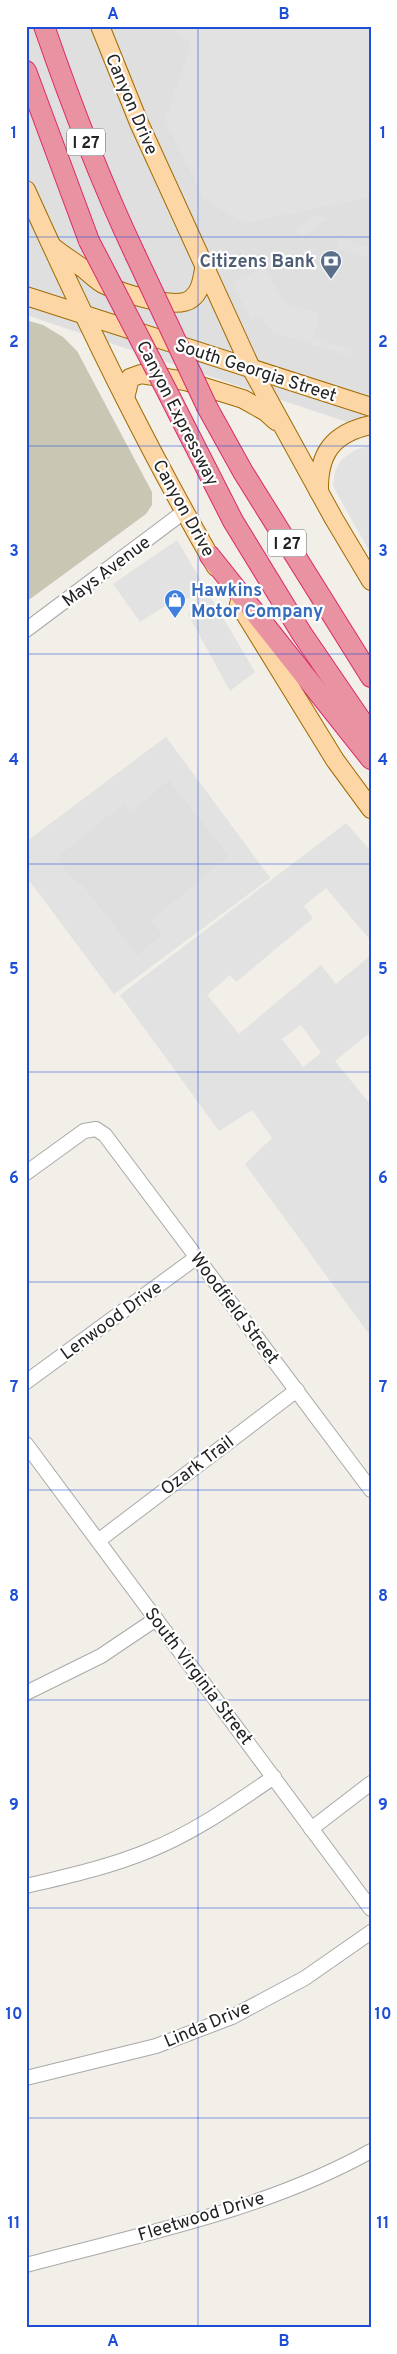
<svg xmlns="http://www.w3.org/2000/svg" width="397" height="2354" viewBox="0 0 397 2354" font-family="Overpass,sans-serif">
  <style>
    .residential { fill: #e0dfdf }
    .construction { fill: #c7c7b4 }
    .parking { fill: #e2e2e2; fill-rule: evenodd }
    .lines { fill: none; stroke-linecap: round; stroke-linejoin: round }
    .minor-casing { stroke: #a9a9a9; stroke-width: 16 }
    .major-casing { stroke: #a06b00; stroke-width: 20 }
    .highway-casing { stroke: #dc2a67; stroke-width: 22 }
    .minor { stroke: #fff; stroke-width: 14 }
    .major { stroke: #fcd6a4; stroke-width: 18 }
    .highway { stroke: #e892a2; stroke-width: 20 }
    .highway-bridge-casing { stroke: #dc2a67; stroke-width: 22; stroke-linecap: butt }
    .highway-bridge { stroke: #e892a2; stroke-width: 20 }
    .grid { fill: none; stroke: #1d4ed8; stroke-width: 1; stroke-opacity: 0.55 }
    .labels { text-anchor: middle; stroke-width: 4.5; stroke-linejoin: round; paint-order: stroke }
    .shield { fill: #fff; stroke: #646464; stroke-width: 1 }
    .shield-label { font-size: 16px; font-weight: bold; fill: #222 }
    .street-label { font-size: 18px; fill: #222; stroke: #fff }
    .service-label { font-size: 18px; font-weight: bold; fill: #4e5e75; stroke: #fff; text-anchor: end }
    .shop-label { font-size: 18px; font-weight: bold; fill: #366cbe; stroke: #fff; text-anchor: start }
    .neatline { fill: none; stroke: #1d4ed8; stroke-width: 2 }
    .grid-label { font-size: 16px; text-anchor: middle; font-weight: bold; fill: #1d4ed8 }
  </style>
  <rect width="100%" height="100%" fill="#f2efe9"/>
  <g class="residential">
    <path d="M26 26H371V430L26 315Z"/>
    <path d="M166 737 270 878 114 994 26 876V842Z"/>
  </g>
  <path class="construction" d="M26 320 43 325 63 337 77 351 152 492V505L146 514 26 602Z"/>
  <g class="parking">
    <path d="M170 26H371V197L246 223 205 201 165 120 191 44Z"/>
    <path d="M314 215 328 218 303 236 296 232 299 226Z"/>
    <path d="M340 238 369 248 366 258 337 248Z"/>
    <path d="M264 267 283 302 320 314 313 337 352 350 350 356 273 332 260 318 251 320 232 283Z"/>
    <path d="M371 446V554L333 486 335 471 342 459 357 449Z"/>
    <path d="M177 540 255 672 230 691 188 614 199 601 197 597 175 600 140 622 113 584Z"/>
    <path d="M166 737 270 878 114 994 26 876V842ZM169 780 229 856 151 921 162 935 137 955 83 886 75 882 56 858 124 803 131 812Z"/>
    <path d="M346 823 371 851V941L326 888 304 906 313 918 236 982 230 975 207 995 239 1034 321 965 336 984 371 955V1032L335 1061 371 1105V1337L245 1164 272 1138 252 1110 219 1131 120 995ZM301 1025 321 1053 303 1067 282 1039Z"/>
  </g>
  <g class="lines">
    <g class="minor-casing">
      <g id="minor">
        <path d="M26 630 185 511"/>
        <path d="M26 1173 84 1131 96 1129 105 1135 371 1490"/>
        <path d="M26 1382 197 1257"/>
        <path d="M26 1444 371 1909"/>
        <path d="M98 1541 297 1390"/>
        <path d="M26 1693 101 1656 156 1619"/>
        <path d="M311 1829 371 1783"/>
        <path d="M26 1886C68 1876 109 1867 148 1851 194 1833 234 1804 274 1777"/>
        <path d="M26 2078 156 2046 232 2017 305 1978 371 1932"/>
        <path d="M26 2265C142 2234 265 2210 371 2151"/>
      </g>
    </g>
    <g class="major-casing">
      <g id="major">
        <path d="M100 26 139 123 251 368 334 519 371 581"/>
        <path d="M26 190C84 318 145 445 216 567"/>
        <path d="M53 247C63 255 74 262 84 269 90 274 96 280 103 284 119 292 176 311 191 299 202 291 202 277 205 265"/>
        <path d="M26 296 371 407"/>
        <path d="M125 398 130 378 141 374 185 381 243 399 266 412 276 421"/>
        <path d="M319 492C318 453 333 433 371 425"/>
        <path d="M239 604 335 760 371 809"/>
      </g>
    </g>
    <g class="highway-casing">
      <g id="highway">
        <path d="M44 26C71 104 100 180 135 254"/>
        <path d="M26 71 89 241"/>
        <path d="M169 395 233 521 302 634 371 735"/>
        <path d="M207 407 243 472 371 677"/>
        <path d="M210 556 371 759"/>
      </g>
    </g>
    <use href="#minor" class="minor"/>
    <use href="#major" class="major"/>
    <use href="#highway" class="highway"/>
    <g class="highway-bridge-casing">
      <g id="highway-bridge">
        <path d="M89 241 169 395"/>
        <path d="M135 254 207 407"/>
      </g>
    </g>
    <use href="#highway-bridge" class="highway-bridge"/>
  </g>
  <path class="grid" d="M198 26V2328M26 237H371M26 446H371M26 654H371M26 864H371M26 1072H371M26 1282H371M26 1490H371M26 1700H371M26 1908H371M26 2118H371"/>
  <defs>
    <g id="bank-pin" transform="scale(1.125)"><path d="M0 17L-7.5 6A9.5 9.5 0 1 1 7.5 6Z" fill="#5c6f8a" stroke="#fff"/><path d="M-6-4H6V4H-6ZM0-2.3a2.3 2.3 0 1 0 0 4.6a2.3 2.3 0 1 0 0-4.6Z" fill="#fff"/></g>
    <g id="shop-pin" transform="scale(1.125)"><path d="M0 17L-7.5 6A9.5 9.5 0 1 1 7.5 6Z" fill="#3f7fe0" stroke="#fff"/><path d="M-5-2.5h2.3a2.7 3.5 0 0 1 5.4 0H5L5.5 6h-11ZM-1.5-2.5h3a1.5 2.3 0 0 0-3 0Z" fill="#fff"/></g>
  </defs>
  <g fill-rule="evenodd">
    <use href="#bank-pin" x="331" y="261"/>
    <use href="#shop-pin" x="175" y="600"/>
  </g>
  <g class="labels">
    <g class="shield">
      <rect x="67" y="128.5" width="38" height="27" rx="4"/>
      <rect x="268" y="529.5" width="38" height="27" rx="4"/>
    </g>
    <g class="shield-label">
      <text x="86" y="148">I 27</text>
      <text x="287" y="549">I 27</text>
    </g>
    <g class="street-label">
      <text transform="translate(132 104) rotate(67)" y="6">Canyon Drive</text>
      <text transform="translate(256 370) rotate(18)" y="6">South Georgia Street</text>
      <text transform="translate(178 413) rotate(63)" y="6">Canyon Expressway</text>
      <text transform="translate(184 508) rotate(61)" y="6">Canyon Drive</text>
      <text transform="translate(106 571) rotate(-37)" y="6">Mays Avenue</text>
      <text transform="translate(235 1308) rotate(53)" y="6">Woodfield Street</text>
      <text transform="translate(111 1320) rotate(-36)" y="6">Lenwood Drive</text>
      <text transform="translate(197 1465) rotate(-37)" y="6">Ozark Trail</text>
      <text transform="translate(199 1676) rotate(53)" y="6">South Virginia Street</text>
      <text transform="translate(207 2024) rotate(-23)" y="6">Linda Drive</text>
      <text transform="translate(201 2216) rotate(-17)" y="6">Fleetwood Drive</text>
    </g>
    <g class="service-label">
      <text x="315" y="267">Citizens Bank</text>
    </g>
    <g class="shop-label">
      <text x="191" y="596">Hawkins<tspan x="191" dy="21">Motor Company</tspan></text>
    </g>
  </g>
  <rect width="397" height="2354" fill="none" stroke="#ffffff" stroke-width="55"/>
  <rect x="28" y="28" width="342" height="2298" class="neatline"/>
  <g class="grid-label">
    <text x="113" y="19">A</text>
    <text x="284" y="19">B</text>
    <text x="14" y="138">1</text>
    <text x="383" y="138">1</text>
    <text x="14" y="347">2</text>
    <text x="383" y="347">2</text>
    <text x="14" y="556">3</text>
    <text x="383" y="556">3</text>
    <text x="14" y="765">4</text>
    <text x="383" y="765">4</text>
    <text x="14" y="974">5</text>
    <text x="383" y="974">5</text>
    <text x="14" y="1183">6</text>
    <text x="383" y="1183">6</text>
    <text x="14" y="1392">7</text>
    <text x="383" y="1392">7</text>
    <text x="14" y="1601">8</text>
    <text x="383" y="1601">8</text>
    <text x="14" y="1810">9</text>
    <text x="383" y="1810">9</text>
    <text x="14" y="2019">10</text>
    <text x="383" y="2019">10</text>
    <text x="14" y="2228">11</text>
    <text x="383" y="2228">11</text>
    <text x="113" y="2346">A</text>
    <text x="284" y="2346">B</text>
  </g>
</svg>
